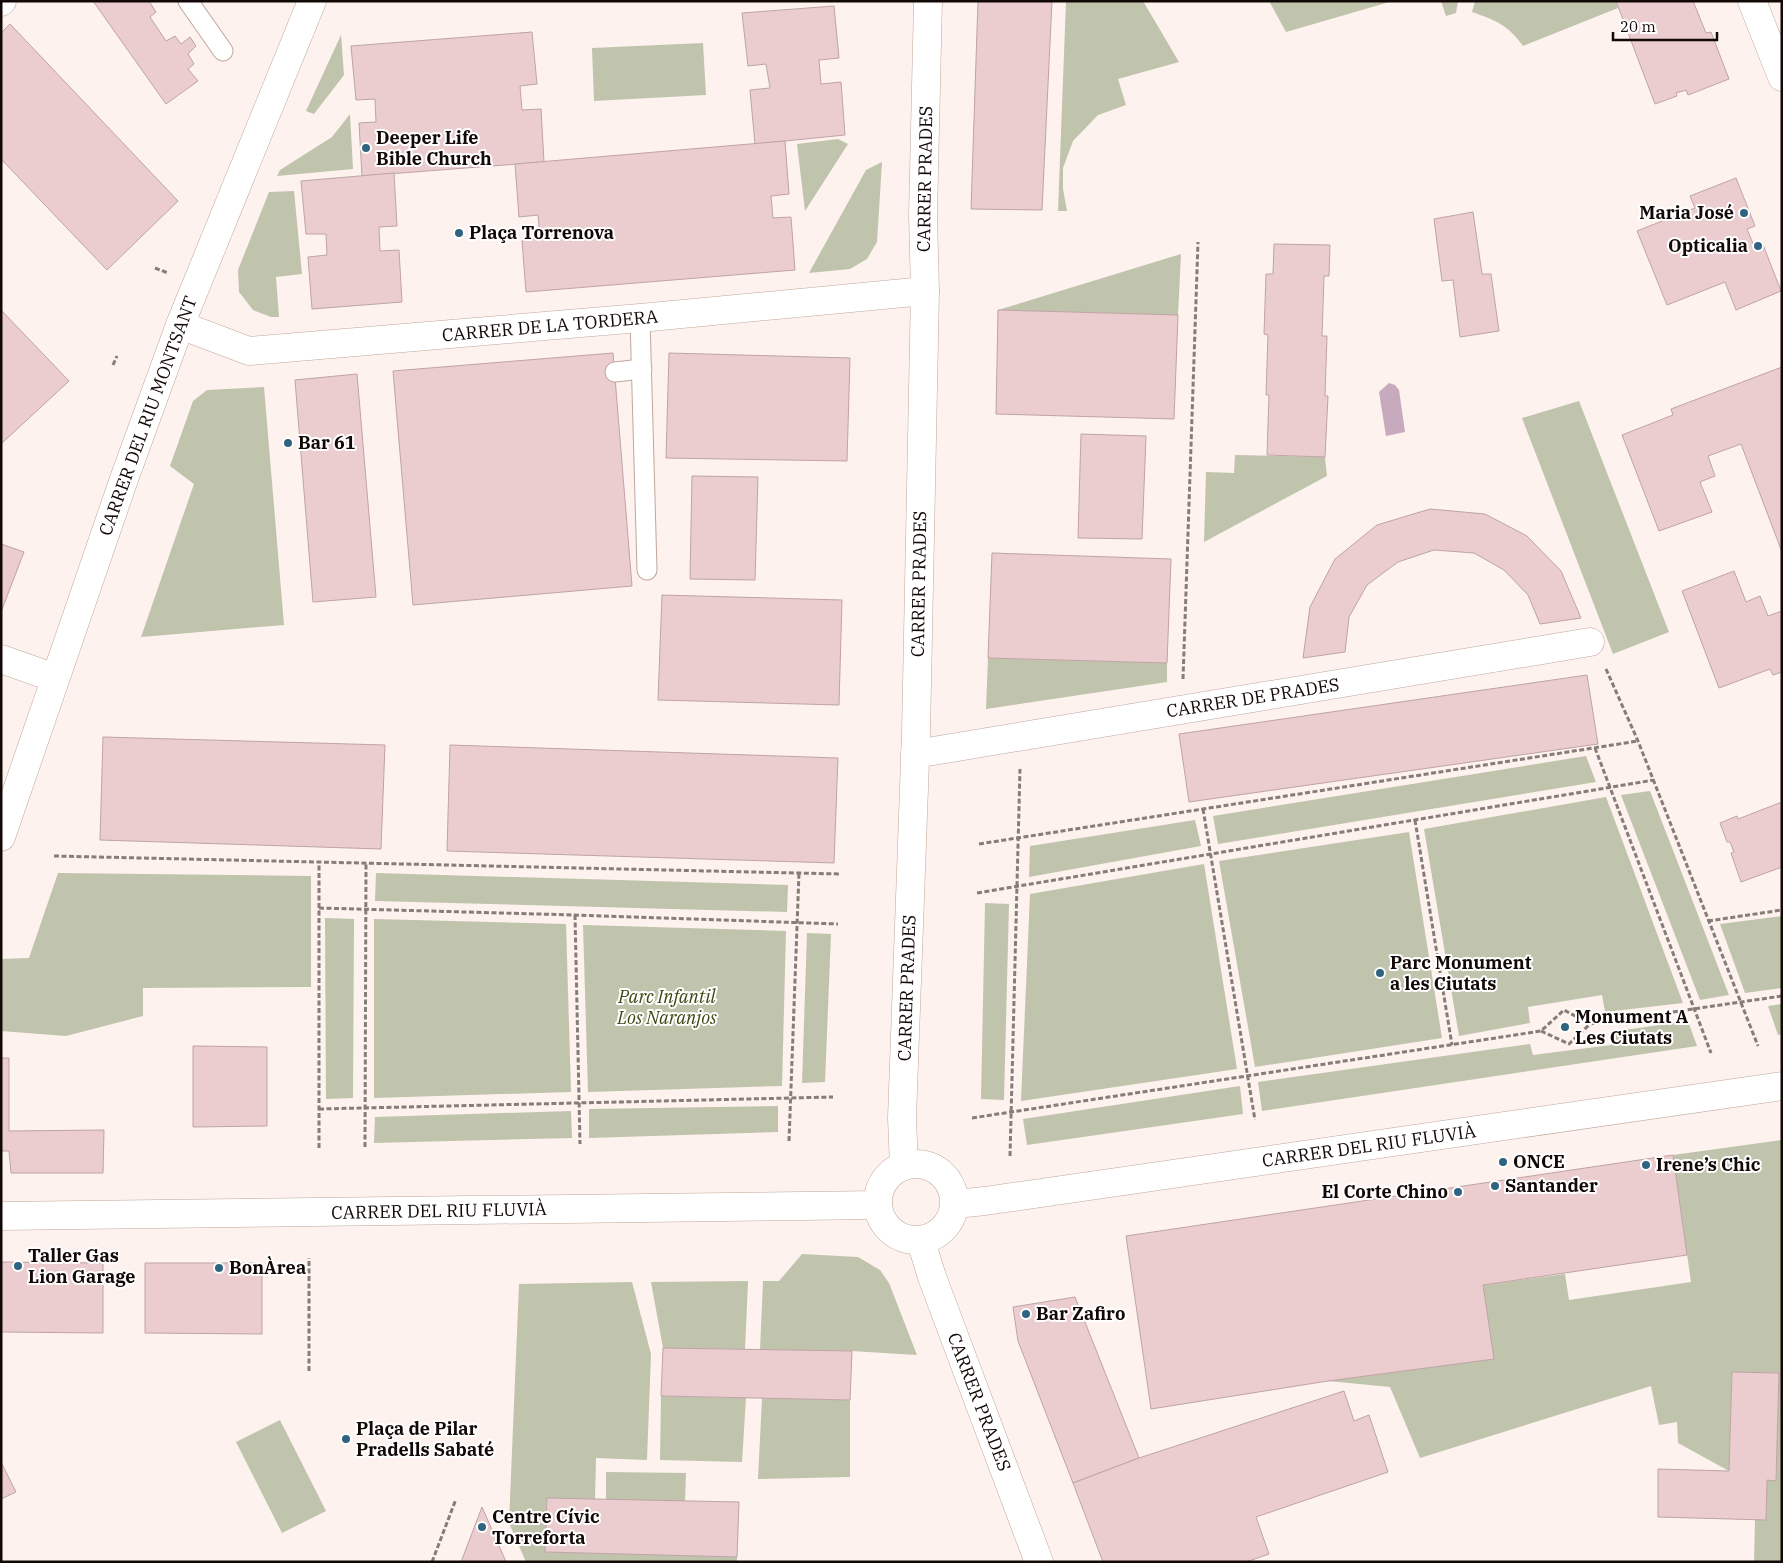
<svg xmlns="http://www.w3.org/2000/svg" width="1783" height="1563" viewBox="0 0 1783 1563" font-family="'IBM Plex Serif',serif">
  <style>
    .green { fill: #c0c4ac }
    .water { fill: #c7aabd }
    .building { fill: #ebcdcf; stroke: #bfa3a5 }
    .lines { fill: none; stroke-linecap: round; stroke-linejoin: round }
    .service-casing { stroke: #c0a79b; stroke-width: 21 }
    .minor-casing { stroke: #c0a79b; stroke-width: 29 }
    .path { stroke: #867c78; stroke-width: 3; stroke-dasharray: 5 2.5; stroke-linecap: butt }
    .service { stroke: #fff; stroke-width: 19 }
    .minor { stroke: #fff; stroke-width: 28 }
    .poi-dot { fill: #306380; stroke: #fff; stroke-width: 2 }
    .labels { text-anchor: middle; stroke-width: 4; stroke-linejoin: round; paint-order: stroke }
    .poi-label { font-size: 18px; font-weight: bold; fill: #120906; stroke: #fff; text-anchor: start }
    .street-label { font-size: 18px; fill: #120906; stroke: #fff }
    .park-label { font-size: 18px; font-style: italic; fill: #404512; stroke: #fff }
  </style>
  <rect width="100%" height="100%" fill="#fdf2ed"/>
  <g class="green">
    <path d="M1066 1H1143L1179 62 1118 79 1126 105 1098 115 1073 141 1063 168V189L1067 211H1058Z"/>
    <path d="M1269 1H1393L1286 32Z"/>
    <path d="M1441 1H1458L1456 13 1446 16Z"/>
    <path d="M1475 1H1616L1618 8 1523 46C1507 24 1497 21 1472 12Z"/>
    <path d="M341 35 344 75 314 114 306 111Z"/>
    <path d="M703 43 706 95 594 101 592 48Z"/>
    <path d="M350 114 353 169 277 176 280 170 332 137Z"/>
    <path d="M838 139 848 144 805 211 797 144Z"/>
    <path d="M882 162 877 242 867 259 850 269 809 273 866 170Z"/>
    <path d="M294 191 302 274 276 277 279 317H271L253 310 239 292 238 270 269 192Z"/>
    <path d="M1181 254 1178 315 998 310Z"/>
    <path d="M264 387 284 625 141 637 194 484 170 466 193 401 207 390Z"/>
    <path d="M1579 401 1669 632 1613 654 1522 418Z"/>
    <path d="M1235 455 1325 457 1327 476 1204 542 1206 472 1234 473Z"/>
    <path d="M988 658 1167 663V682L986 709Z"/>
    <path d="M1586 756 1596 782 1218 844 1213 816Z"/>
    <path d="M1650 791 1729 995 1700 1000 1621 795Z"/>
    <path d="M1606 797 1683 1003 1605 1012 1602 995 1528 1007 1530 1023 1459 1036 1424 829Z"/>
    <path d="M1195 820 1201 846 1029 877 1030 846Z"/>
    <path d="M1409 832 1442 1038 1255 1067 1219 861Z"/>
    <path d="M1204 864 1237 1069 1021 1101 1030 894Z"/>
    <path d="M58 873 311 876V987L143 988V1016L66 1036 1 1031V959L29 958Z"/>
    <path d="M376 873 788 885 787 912 375 901Z"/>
    <path d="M985 903 1009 904 1004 1100 981 1099Z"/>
    <path d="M1782 916V988L1745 993 1720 924Z"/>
    <path d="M325 918 354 919 353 1098 326 1099Z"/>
    <path d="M374 919 566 924 571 1092 374 1098Z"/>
    <path d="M583 925 786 931 782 1086 588 1092Z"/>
    <path d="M807 933 831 934 825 1082 802 1083Z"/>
    <path d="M1782 1004V1034L1778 1035 1768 1006Z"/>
    <path d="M1688 1021 1697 1046 1262 1111 1258 1082 1530 1044 1533 1055 1611 1045 1610 1032Z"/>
    <path d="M1240 1086 1243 1114 1027 1145 1023 1119Z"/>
    <path d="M778 1106V1132L589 1138V1109Z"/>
    <path d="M571 1111 572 1138 374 1143 375 1117Z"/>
    <path d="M1782 1140V1562H1754L1755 1519H1766L1767 1480H1776L1779 1373 1732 1372 1729 1471 1678 1443 1677 1422 1659 1425 1651 1386 1420 1458 1390 1387 1328 1381 1493 1359 1483 1285 1565 1274 1569 1300 1691 1282 1673 1155Z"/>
    <path d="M802 1254 858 1257 880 1270 889 1283 917 1355 851 1351 760 1350 763 1281H779Z"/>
    <path d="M748 1281 745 1350 663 1348 651 1282Z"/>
    <path d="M632 1282 651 1354 647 1460 596 1458 595 1499 547 1498 545 1552 737 1557V1562H526L509 1523 519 1284Z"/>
    <path d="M661 1396 746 1398 742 1462 660 1460Z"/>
    <path d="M762 1398 850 1400V1477L758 1479Z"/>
    <path d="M280 1420 326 1511 282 1533 236 1442Z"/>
    <path d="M606 1472 686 1473 685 1501 606 1500Z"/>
  </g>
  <path class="water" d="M1389 383 1395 385 1399 390 1405 432 1386 436 1379 392Z"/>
  <g class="building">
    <path d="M93 1H149L156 12 150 17 166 41 175 36 181 44 190 37 196 46 188 54 194 64 188 69 198 81 166 104Z"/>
    <path d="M978 1H1052L1042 210 971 209Z"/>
    <path d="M1616 1H1693L1706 33 1711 32 1729 79 1688 95 1686 90 1676 93 1677 96 1655 104Z"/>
    <path d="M834 6 839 58 819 60 821 84 841 82 845 135 755 144 750 90 770 88 766 64 748 66 742 13Z"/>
    <path d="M10 24 178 201 107 270 1 159V33Z"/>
    <path d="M532 32 537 84 520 86 522 110 541 109 544 162 362 176 359 123 376 122 375 99 356 100 351 46Z"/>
    <path d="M785 141 789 194 771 196 773 218 791 217 795 270 526 292 522 241 540 238 538 215 519 217 515 164Z"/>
    <path d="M394 173 397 226 379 227 380 251 399 250 402 302 312 309 308 257 327 255 326 234H306L301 181Z"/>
    <path d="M1736 178 1755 226 1747 229 1754 246 1762 242 1781 291 1736 310 1725 282 1667 305 1637 231 1695 208 1690 196Z"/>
    <path d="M1473 212 1482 274H1491L1499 331 1460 337 1453 280 1442 281 1434 219Z"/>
    <path d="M1274 244 1330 245 1329 276H1324L1322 336H1327L1325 396H1328L1325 457 1267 455 1269 395H1266L1268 335 1264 334 1266 274H1273Z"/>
    <path d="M1 310 69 381 1 444Z"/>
    <path d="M998 310 1178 315 1174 419 996 414Z"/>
    <path d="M613 353 632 586 413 605 393 371Z"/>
    <path d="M669 353 850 358 847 461 666 458Z"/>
    <path d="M1782 367V552L1741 444 1708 456 1715 476 1700 482 1712 512 1659 531 1622 435 1673 415 1671 409Z"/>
    <path d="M357 374 376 597 313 602 295 380Z"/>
    <path d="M1081 434 1146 436 1142 539 1078 538Z"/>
    <path d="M692 476 758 477 755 580 690 579Z"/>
    <path d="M1430 509 1485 514 1527 536 1561 571 1581 618 1540 624 1528 595 1504 570 1474 553 1434 550 1398 562 1367 585 1349 617 1345 652 1303 658 1310 607 1335 559 1377 525Z"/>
    <path d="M1 544 24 552 1 612Z"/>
    <path d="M992 553 1171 559 1167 663 988 658Z"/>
    <path d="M1734 571 1746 602 1760 596 1768 616 1782 611V672L1773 675 1770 669 1719 688 1682 591Z"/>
    <path d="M662 595 842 600 839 705 658 700Z"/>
    <path d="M1587 675 1598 744 1189 802 1179 734Z"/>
    <path d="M103 737 385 745 381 849 100 840Z"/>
    <path d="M450 745 838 758 834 863 447 851Z"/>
    <path d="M1782 802V867L1741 882 1731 853 1734 852 1730 842H1727L1720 823 1737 816 1738 819Z"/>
    <path d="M193 1046 267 1047V1126L193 1127Z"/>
    <path d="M1 1058H9V1131L104 1130 103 1173H11L9 1151H1Z"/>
    <path d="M1673 1155 1687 1255 1483 1285 1494 1359 1328 1381 1151 1409 1126 1236Z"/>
    <path d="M1 1262 103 1263V1333L1 1332Z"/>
    <path d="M145 1263H262V1334L145 1333Z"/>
    <path d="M1075 1297 1139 1458 1073 1483 1018 1341 1013 1307Z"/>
    <path d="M663 1348 852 1351 850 1400 661 1396Z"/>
    <path d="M1732 1372 1779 1373 1776 1481 1767 1480 1766 1520 1658 1517V1469L1729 1471Z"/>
    <path d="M1344 1391 1354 1421 1369 1415 1388 1472 1256 1517 1269 1554 1246 1562H1103L1073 1483 1139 1458Z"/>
    <path d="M1 1462 16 1492 1 1499Z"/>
    <path d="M547 1498 739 1502 737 1557 545 1552Z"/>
    <path d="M482 1507 500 1548 506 1562H461Z"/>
  </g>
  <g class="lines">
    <g class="service-casing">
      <g id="service">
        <path d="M188 1 223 51"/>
        <path d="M640 318 647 570"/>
        <path d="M615 372 642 369"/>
      </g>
    </g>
    <g class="minor-casing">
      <g id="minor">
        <path d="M1752 1 1782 77"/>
        <path d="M1 2 2 1"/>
        <path d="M180 325 249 351 640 318 925 291"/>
        <path d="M1 659 55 678"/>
        <path d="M915 754 1590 642"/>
        <path d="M1 837 124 479 180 325 312 1"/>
        <circle cx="916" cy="1202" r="38"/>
        <path d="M904 1166 902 1118 916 733 925 291 923 215 928 1"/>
        <path d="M956 1204 985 1201 1782 1086"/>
        <path d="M1 1216 878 1205"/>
        <path d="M921 1241 932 1277 1039 1562"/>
      </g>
    </g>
    <g class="path">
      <path d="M155 268 168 273"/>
      <path d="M113 365 117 356"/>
      <path d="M1606 669 1638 741 1758 1046"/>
      <path d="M1183 679 1198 242"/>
      <path d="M1595 748 1711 1053"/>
      <path d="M1203 809 1255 1120"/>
      <path d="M1415 820 1452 1045"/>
      <path d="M979 844 1638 741"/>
      <path d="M54 856 840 874"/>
      <path d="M977 893 1654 780"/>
      <path d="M319 908 575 915 838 924"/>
      <path d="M575 915 580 1144"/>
      <path d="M1708 921 1782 910"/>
      <path d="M1541 1031 1569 1044 1590 1024"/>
      <path d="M319 1109 833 1097"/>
      <path d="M972 1118 1541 1031 1564 1010 1590 1024 1782 996"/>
      <path d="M789 1141 799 873"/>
      <path d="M365 1147 366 863"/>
      <path d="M319 1148V862"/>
      <path d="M1010 1156 1020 769"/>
      <path d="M309 1371V1258"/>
      <path d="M432 1562 456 1499"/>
    </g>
    <use href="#service" class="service"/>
    <use href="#minor" class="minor"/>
  </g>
  <g class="poi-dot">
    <circle cx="366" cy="148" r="5"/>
    <circle cx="1744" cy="213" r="5"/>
    <circle cx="459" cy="233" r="5"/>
    <circle cx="1758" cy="246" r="5"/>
    <circle cx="288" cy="443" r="5"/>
    <circle cx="1380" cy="973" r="5"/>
    <circle cx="1565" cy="1027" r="5"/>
    <circle cx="1503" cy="1162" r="5"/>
    <circle cx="1646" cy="1165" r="5"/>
    <circle cx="1495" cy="1186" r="5"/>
    <circle cx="1458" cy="1192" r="5"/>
    <circle cx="18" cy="1266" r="5"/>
    <circle cx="219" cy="1268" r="5"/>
    <circle cx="1026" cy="1314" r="5"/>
    <circle cx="346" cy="1439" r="5"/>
    <circle cx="482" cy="1527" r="5"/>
  </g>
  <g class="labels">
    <g class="poi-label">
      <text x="376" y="144">Deeper Life<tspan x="376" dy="21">Bible Church</tspan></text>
      <text x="1734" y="219" text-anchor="end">Maria José</text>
      <text x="469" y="239">Plaça Torrenova</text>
      <text x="1748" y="252" text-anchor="end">Opticalia</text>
      <text x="298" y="449">Bar 61</text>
      <text x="1390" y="969">Parc Monument<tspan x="1390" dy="21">a les Ciutats</tspan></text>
      <text x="1575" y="1023">Monument A<tspan x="1575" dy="21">Les Ciutats</tspan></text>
      <text x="1513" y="1168">ONCE</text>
      <text x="1656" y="1171">Irene’s Chic</text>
      <text x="1505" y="1192">Santander</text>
      <text x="1448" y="1198" text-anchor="end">El Corte Chino</text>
      <text x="28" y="1262">Taller Gas<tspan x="28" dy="21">Lion Garage</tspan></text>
      <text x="229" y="1274">BonÀrea</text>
      <text x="1036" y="1320">Bar Zafiro</text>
      <text x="356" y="1435">Plaça de Pilar<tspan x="356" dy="21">Pradells Sabaté</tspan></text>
      <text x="492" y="1523">Centre Cívic<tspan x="492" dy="21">Torreforta</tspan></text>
    </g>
    <g class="street-label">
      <text transform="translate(925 179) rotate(-89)" y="6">CARRER PRADES</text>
      <text transform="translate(550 326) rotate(-5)" y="6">CARRER DE LA TORDERA</text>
      <text transform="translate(148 416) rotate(-70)" y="6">CARRER DEL RIU MONTSANT</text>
      <text transform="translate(919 584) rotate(-89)" y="6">CARRER PRADES</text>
      <text transform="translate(1253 698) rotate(-9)" y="6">CARRER DE PRADES</text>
      <text transform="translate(907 988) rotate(-88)" y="6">CARRER PRADES</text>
      <text transform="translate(1369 1146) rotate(-8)" y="6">CARRER DEL RIU FLUVIÀ</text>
      <text transform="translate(439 1211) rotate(-1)" y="6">CARRER DEL RIU FLUVIÀ</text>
      <text transform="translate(979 1402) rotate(69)" y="6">CARRER PRADES</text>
    </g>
    <g class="park-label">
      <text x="667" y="1003">Parc Infantil<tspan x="667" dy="21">Los Naranjos</tspan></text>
    </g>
  </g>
  <rect width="1783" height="1563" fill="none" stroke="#120906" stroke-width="5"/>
  <path d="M1613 32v8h104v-8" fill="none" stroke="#120906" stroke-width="2.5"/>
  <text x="1620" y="32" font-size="15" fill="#120906" stroke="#ffffff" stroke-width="4" paint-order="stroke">20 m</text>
</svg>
